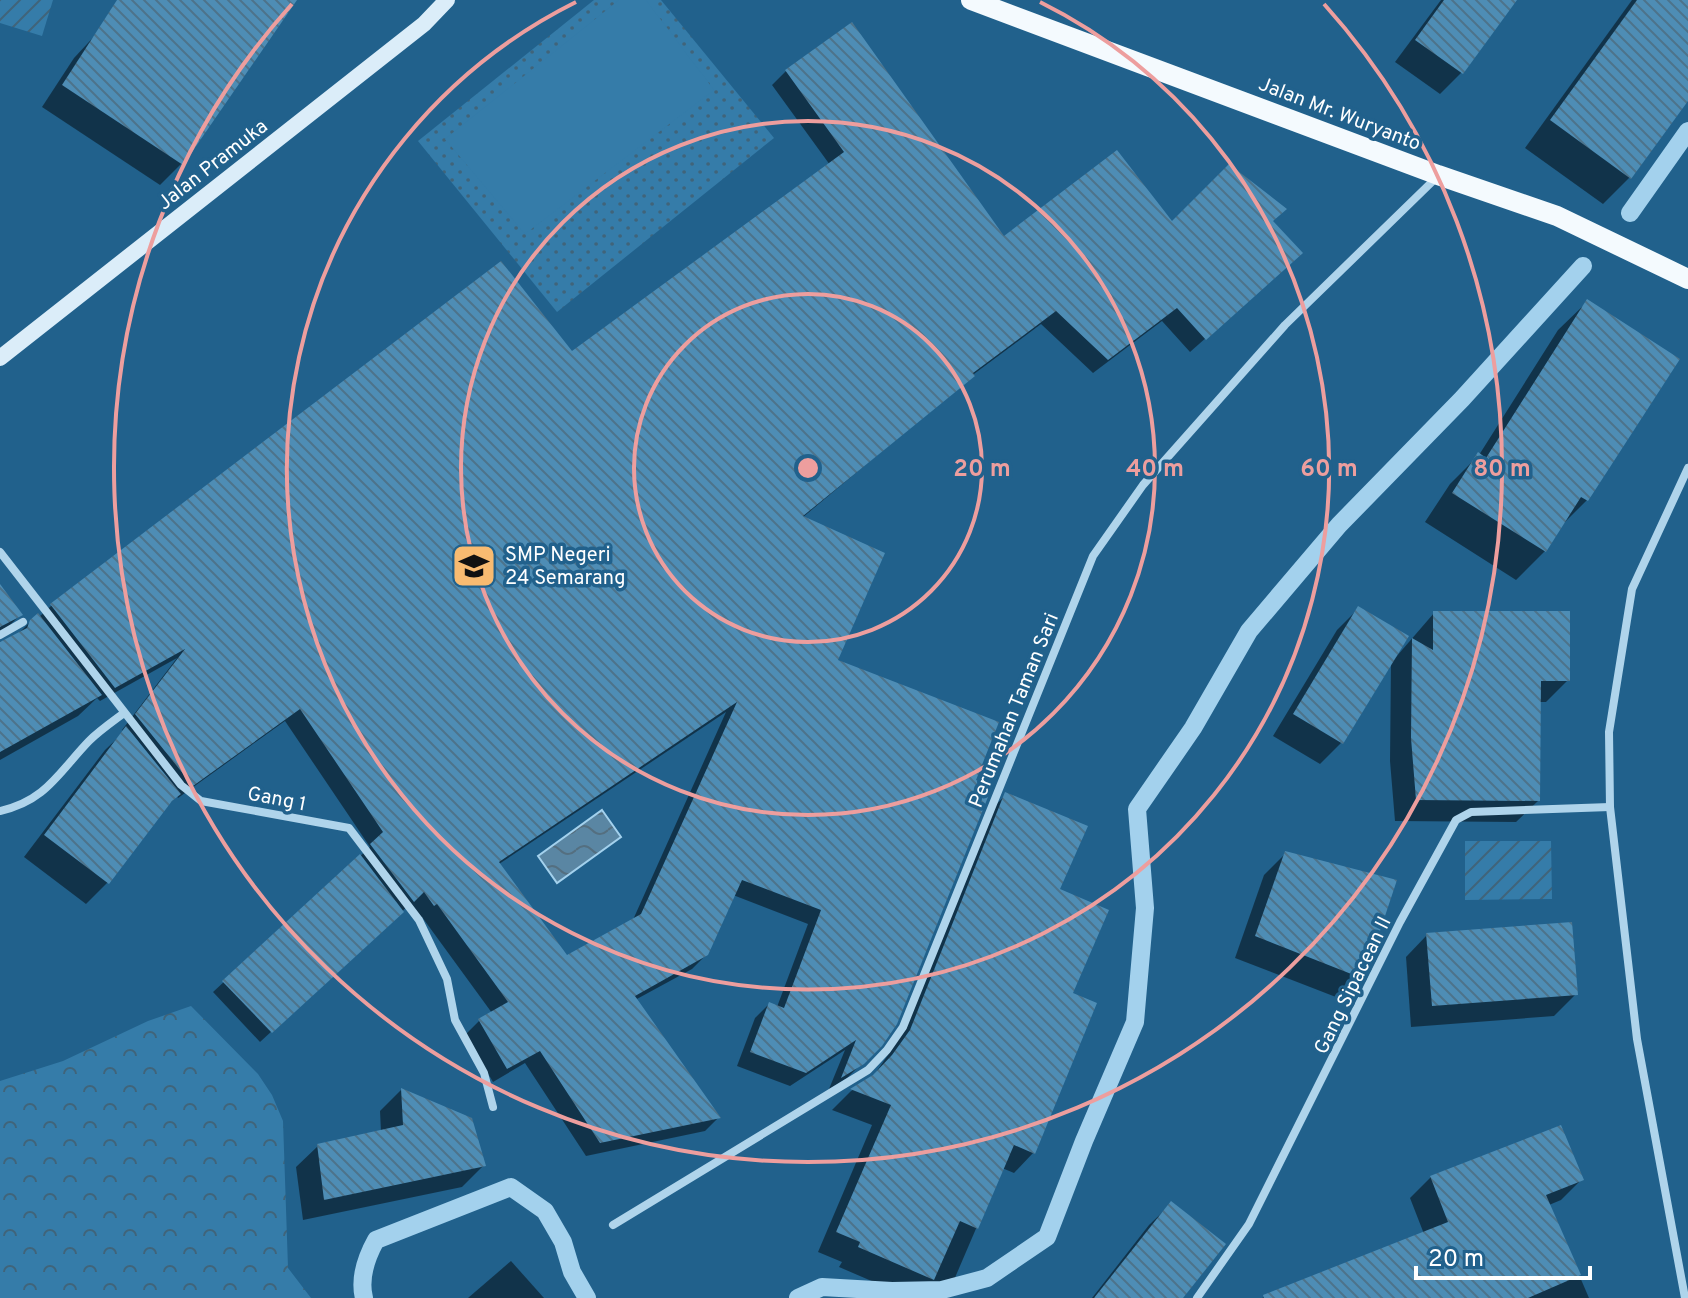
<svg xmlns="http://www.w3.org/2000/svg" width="1688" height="1298" viewBox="0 0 1688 1298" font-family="Overpass,sans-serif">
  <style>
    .grass { fill: url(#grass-dots) }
    .forest { fill: url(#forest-crowns) }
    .garden { fill: url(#garden-furrows) }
    .pitch { fill: #357ca9 }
    .water { fill: url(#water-waves); stroke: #a3d1ed; stroke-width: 2 }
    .shadow { fill: #0007; fill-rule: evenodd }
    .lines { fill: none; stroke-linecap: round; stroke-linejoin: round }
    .stream { stroke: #a3d1ed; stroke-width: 18 }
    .building { fill: url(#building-back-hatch); fill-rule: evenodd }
    .street { stroke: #afd4eb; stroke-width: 8 }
    .secondary { stroke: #dbedf9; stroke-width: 16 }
    .primary { stroke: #f4fafe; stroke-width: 20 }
    .ring { fill: none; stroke: #ed9e9e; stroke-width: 4 }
    .labels { text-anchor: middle; stroke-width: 7; stroke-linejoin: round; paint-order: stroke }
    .street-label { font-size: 20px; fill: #fff; stroke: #21618c }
    .poi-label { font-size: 20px; fill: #fff; stroke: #21618c; text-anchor: start }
    .centre { fill: #ed9e9e; stroke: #21618c; stroke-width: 4 }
    .ring-label { font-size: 24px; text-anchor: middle; font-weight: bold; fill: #ed9e9e; stroke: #21618c; stroke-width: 7; stroke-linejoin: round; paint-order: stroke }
  </style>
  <defs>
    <pattern id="grass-dots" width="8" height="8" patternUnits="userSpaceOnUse" patternTransform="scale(2)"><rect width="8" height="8" fill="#357ca9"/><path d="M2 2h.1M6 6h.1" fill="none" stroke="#40647a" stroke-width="1.8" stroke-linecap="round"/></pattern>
    <pattern id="forest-crowns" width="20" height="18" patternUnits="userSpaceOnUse" patternTransform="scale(2)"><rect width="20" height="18" fill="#357ca9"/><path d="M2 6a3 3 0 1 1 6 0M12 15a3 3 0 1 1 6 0" fill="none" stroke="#40647a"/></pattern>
    <pattern id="garden-furrows" width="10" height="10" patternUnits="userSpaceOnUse" patternTransform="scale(2)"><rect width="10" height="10" fill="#357ca9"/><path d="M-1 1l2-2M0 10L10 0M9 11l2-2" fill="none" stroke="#40647a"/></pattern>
    <pattern id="water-waves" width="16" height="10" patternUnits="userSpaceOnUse" patternTransform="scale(2)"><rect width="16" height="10" fill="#5a86a3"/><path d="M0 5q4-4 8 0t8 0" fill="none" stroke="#546f80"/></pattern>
    <pattern id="building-back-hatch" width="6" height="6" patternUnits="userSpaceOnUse" patternTransform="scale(2)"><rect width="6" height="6" fill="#4e8db5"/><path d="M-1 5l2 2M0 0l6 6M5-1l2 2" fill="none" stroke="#4d738b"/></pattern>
  </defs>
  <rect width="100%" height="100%" fill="#21618c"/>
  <path class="grass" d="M594 0H661L774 138 557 312 418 141Z"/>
  <path class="forest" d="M191 1006 258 1074 272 1095 283 1121 288 1268 311 1298H0V1081L63 1061 148 1021Z"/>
  <g class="garden">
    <path d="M0 0H53L42 36 0 23Z"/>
    <path d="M1465 841H1551L1552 899 1465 900Z"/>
  </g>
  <path class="pitch" d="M619 0H646L714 90 525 234 445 139Z"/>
  <path class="water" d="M602 810 621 837 557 883 538 856Z"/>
  <g class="shadow">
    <path d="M128 0H294L182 163 160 185 42 107 74 58Z"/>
    <path d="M1441 0H1489L1461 73 1440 94 1395 62Z"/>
    <path d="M1632 0H1688V97L1629 178 1603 204 1525 148Z"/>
    <path d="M786 71 1004 238 1172 224 1271 221 1286 267 1190 352 1162 321 1093 373 1041 324 974 374 802 518 835 661 862 1063 847 1078 829 1089 845 1050 790 1086 737 1066 755 1018 769 1004 777 1007 808 924 733 895 707 954 692 969 635 1000 718 1118 705 1131 586 1156 525 1063 493 1082 465 1035 479 1021 492 1013 422 917 419 919 409 905 260 1042 213 992 370 847 285 721 178 798 177 796 163 810 108 882 86 904 24 857 105 750 124 732 122 730 177 658 100 701 97 698 78 716 0 760V642L16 636 31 621 39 617 51 606 501 264 572 354 830 165 772 85ZM726 712 632 922 566 958 499 864Z"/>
    <path d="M1587 302V500L1559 528 1545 551 1516 580 1425 522 1450 484 1479 455 1558 330Z"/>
    <path d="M0 587 20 615 0 635Z"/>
    <path d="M1359 608 1396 657 1434 613 1568 680 1546 702H1539L1538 801 1516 822 1395 821 1390 761 1391 661 1341 743 1320 764 1273 736 1337 630Z"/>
    <path d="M1006 795 1058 890 1070 994 1033 1153 1014 1173 1002 1168 951 1287 940 1298H911L839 1267 842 1262 818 1252 872 1125 832 1110 851 1091 872 1078 890 1052 986 814Z"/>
    <path d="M1286 853 1362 978 1341 999 1235 958 1264 875Z"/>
    <path d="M1427 935 1576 994 1554 1016 1411 1027 1406 957Z"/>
    <path d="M401 1090 483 1166 462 1187 303 1220 296 1167 318 1146 381 1132 380 1111Z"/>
    <path d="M1431 1177 1581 1180 1561 1200 1549 1205 1589 1298H1262L1424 1234 1410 1198Z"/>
    <path d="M1171 1204 1180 1298H1092L1149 1225Z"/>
    <path d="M511 1261 544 1298H468Z"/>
  </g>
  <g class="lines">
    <g class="stream">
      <path d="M1630 213 1688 131"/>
      <path d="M364 1298C359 1278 366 1258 376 1240L511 1187 545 1211 563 1242 572 1272 587 1298"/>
      <path d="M798 1298 822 1287 892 1291 942 1290 987 1278 1047 1237 1084 1141 1135 1022 1145 908 1137 809 1193 728 1249 631 1339 525 1462 399 1583 266"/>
    </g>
  </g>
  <g class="building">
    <path d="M117 0H297L183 165 62 85Z"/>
    <path d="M1444 0H1517L1463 74 1415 40Z"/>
    <path d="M1637 0H1688V101L1631 179 1550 120Z"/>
    <path d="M852 22 1004 236 1117 150 1172 221 1229 164 1287 209 1273 221 1303 253 1206 340 1177 308 1108 360 1056 311 973 373 975 376 803 516 885 553 838 660 999 722 976 780 992 787 897 1024 882 1046 864 1064 841 1078 856 1040 806 1073 750 1052 769 1002 784 1008 821 910 742 880 708 955 635 996 721 1118 600 1143 540 1051 507 1069 478 1019 508 1002 437 904 434 906 424 892 414 902 370 844 383 832 300 709 193 786 135 714 185 649 115 688 50 604 501 261 572 351 844 152 785 70ZM737 702 641 914 567 955 499 862Z"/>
    <path d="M1587 299 1680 359 1588 501 1581 497 1546 552 1452 493 1478 452 1486 458Z"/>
    <path d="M0 584 23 615 0 627Z"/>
    <path d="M1358 606 1409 636 1343 744 1293 714Z"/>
    <path d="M1433 611H1570V681H1541L1540 801 1416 800 1411 738 1412 638 1433 650Z"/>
    <path d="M38 613 102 695 0 752V642L27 628 30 620Z"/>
    <path d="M126 726 181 794 172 801 109 884 44 835Z"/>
    <path d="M1005 792 1088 826 1060 889 1109 910 1073 993 1097 1003 1035 1154 1014 1145 978 1229 960 1221 934 1280 858 1247 860 1242 836 1232 891 1105 850 1089 873 1075 892 1055 910 1030Z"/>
    <path d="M1285 851 1397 880 1364 979 1255 936Z"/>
    <path d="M360 854 404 912 272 1033 222 981Z"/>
    <path d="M1572 922 1578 995 1432 1006 1426 933Z"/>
    <path d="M401 1088 472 1118 486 1166 324 1200 317 1144 403 1125Z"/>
    <path d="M1561 1125 1584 1180 1546 1195 1581 1275 1528 1298H1264L1263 1295 1448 1222 1430 1176Z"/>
    <path d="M1171 1201 1226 1244 1183 1298H1094Z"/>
  </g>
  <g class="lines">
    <g class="street">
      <path d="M0 552 181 785 201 801 349 828 419 920 447 979 455 1020 484 1073 493 1107"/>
      <path d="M0 635 23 622"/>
      <path d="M0 811C46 801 59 772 89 741 99 731 112 722 124 713"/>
      <path d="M613 1225 868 1070 887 1050 903 1027 1093 556 1143 485 1285 325 1438 176"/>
      <path d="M1197 1298 1249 1224 1400 922 1456 820 1471 812 1610 807"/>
      <path d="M1685 1298 1637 1039 1610 807 1609 732 1632 589 1688 468"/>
    </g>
    <path class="secondary" d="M0 358 424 24 447 0"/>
    <path class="primary" d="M971 0 1438 175 1557 216 1688 279"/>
  </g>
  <g class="ring">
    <circle cx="808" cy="468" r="174"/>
    <circle cx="808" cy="468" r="347"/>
    <path d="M1040 2A521 521 0 1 1 576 2"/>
    <path d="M1324 4A694 694 0 1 1 292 4"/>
  </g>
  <defs>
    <g id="school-square" transform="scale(2.3)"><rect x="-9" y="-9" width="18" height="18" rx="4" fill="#f8bb71" stroke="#21618c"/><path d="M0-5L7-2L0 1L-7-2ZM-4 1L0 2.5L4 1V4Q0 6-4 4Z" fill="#111"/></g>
  </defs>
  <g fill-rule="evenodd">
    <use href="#school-square" x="474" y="566"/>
  </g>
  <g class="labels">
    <g class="street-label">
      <text transform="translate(1340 113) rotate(21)" y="7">Jalan Mr. Wuryanto</text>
      <text transform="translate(212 164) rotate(-38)" y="7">Jalan Pramuka</text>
      <text transform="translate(1013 710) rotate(-68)" y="7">Perumahan Taman Sari</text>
      <text transform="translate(277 798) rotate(11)" y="7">Gang 1</text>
      <text transform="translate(1352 985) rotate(-64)" y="7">Gang Sipacean II</text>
    </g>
    <g class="poi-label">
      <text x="505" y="561">SMP Negeri<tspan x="505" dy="23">24 Semarang</tspan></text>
    </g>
  </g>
  <circle cx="808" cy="468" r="12" class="centre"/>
  <g class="ring-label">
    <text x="982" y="476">20 m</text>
    <text x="1155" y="476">40 m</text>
    <text x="1329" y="476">60 m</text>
    <text x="1502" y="476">80 m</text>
  </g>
  <path d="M1416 1266v12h174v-12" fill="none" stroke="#ffffff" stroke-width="4"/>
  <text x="1428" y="1266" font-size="24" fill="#ffffff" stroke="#21618c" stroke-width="6" paint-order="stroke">20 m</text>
</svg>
